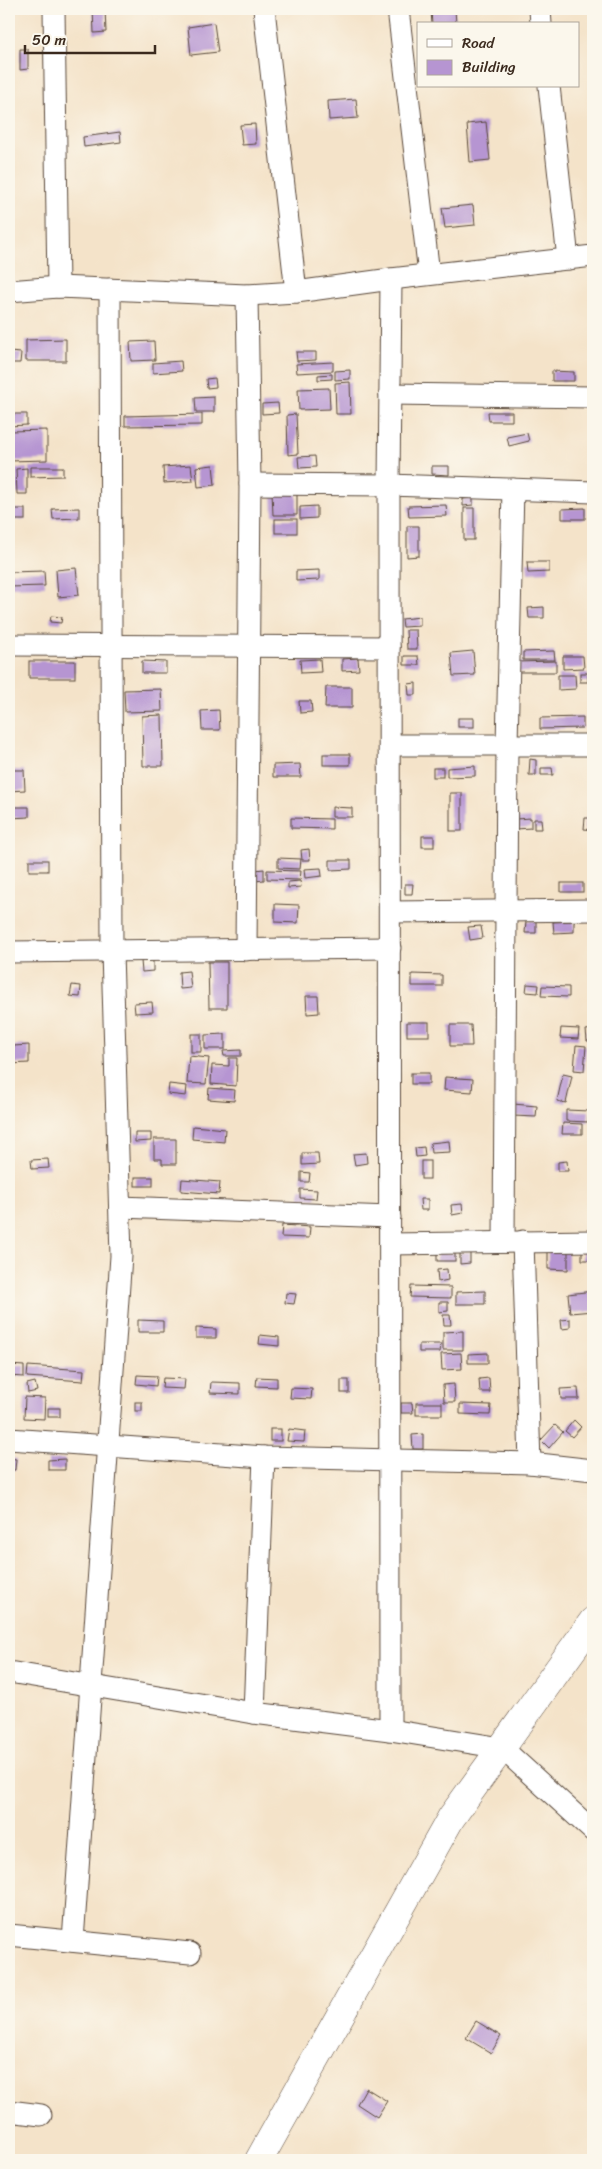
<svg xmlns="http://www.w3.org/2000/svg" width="602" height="2169" viewBox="0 0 602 2169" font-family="Sriracha,sans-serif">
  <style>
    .building { fill: #b695d2 }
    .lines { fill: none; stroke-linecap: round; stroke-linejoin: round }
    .street-casing { stroke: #574638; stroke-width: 23 }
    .secondary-casing { stroke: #574638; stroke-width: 29 }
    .street { stroke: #fff; stroke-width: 21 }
    .secondary { stroke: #fff; stroke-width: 28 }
  </style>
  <rect width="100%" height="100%" fill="#fbf7ec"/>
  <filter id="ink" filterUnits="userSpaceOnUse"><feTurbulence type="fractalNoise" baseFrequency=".02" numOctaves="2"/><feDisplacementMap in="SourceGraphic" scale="10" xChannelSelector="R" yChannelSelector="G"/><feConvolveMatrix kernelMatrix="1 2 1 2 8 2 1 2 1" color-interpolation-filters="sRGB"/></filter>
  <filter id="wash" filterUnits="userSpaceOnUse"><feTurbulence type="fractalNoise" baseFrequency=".0096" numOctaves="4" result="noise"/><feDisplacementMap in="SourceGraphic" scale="20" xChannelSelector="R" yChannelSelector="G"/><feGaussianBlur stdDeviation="1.12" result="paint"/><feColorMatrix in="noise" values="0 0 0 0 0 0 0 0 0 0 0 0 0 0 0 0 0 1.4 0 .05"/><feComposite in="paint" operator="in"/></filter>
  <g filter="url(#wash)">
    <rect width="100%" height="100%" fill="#f4e3c9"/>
    <g id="blocks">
      <g class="building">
        <path d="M93 9H105L106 32 94 33Z"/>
        <path d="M455 9 456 24H432L431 11Z"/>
        <path d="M214 23 218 52 191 55 188 27Z"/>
        <path d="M20 49H28V69L20 70Z"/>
        <path d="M356 99 358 118 329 120 328 101Z"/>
        <path d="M486 122 490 160 470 162 467 124Z"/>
        <path d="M255 124 256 144 242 145 240 125Z"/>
        <path d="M120 132 121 142 84 147 83 137Z"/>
        <path d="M473 205 475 225 445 228 442 208Z"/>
        <path d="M66 339V361H26V340Z"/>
        <path d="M154 341 155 360 131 361 130 342Z"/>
        <path d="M9 352 21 353 20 363H9Z"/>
        <path d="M296 352H316V360L297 361Z"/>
        <path d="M181 361 182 371 153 373V363Z"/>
        <path d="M333 362V371L297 373 296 364Z"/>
        <path d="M350 370V379L335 380V371Z"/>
        <path d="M552 371 574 372V381H552Z"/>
        <path d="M332 374V379L318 380V375Z"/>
        <path d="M215 378 216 387 207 388 206 379Z"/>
        <path d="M350 382 351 414H336L335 383Z"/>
        <path d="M329 388 330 409 299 410 298 389Z"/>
        <path d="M214 397V412H196L195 398Z"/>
        <path d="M278 403 279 413 262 414V404Z"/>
        <path d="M488 412H512V421H489Z"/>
        <path d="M9 414H27V425L9 426Z"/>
        <path d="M202 414V425L125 426V416Z"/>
        <path d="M296 414 298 454 288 455 287 415Z"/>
        <path d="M47 430V460L9 461V431Z"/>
        <path d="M527 433 529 441 509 446 507 437Z"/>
        <path d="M315 456 316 467 299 468 298 457Z"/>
        <path d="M191 465 193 481 164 483 163 467Z"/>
        <path d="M213 465 215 485 198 487 196 467Z"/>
        <path d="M432 466H449V475L432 474Z"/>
        <path d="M30 467H63V476L30 477Z"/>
        <path d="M27 468V494H17L16 469Z"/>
        <path d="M272 492H297V515H273Z"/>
        <path d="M473 498V505L463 506V499Z"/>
        <path d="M446 505 447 516 409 517 408 506Z"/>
        <path d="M317 506V518L300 519V507Z"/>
        <path d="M79 508V518L53 519 52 509Z"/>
        <rect x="464" y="508" width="10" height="32"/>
        <path d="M585 508V519H562V509Z"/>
        <rect x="9" y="509" width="16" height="11"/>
        <rect x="275" y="519" width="22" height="14"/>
        <path d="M407 526H419V556L407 557Z"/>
        <path d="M527 562H549V572L528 573Z"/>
        <path d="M76 568 79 595 58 597 56 570Z"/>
        <path d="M319 570V580L296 581V571Z"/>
        <path d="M44 571 45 586 9 587V572Z"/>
        <path d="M544 607V618H529L528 608Z"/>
        <path d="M51 616 62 617 61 623 50 622Z"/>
        <path d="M420 617V626L403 627 402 619Z"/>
        <path d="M406 630H416L417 649H407Z"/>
        <path d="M473 651 475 675 453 676 451 653Z"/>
        <path d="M554 651 555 660H523V652Z"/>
        <path d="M404 656H418L419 665H404Z"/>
        <path d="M563 656H583L584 668 563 669Z"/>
        <path d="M358 658 359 670 342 671V659Z"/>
        <path d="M320 659 321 672 301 673 300 660Z"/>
        <rect x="29" y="661" width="46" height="17"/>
        <path d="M142 661 166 662V673H142Z"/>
        <path d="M556 661V672H517V662Z"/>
        <rect x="580" y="673" width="8" height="9"/>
        <path d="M558 675H575L576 689 558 690Z"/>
        <path d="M416 683V695H409L408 684Z"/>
        <path d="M326 687H352V708H325Z"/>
        <path d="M161 689 162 711 125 712 124 690Z"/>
        <path d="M299 701H311L312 712 300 713Z"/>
        <path d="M219 710 220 730H202L201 711Z"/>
        <path d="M162 715 163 766H143L142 716Z"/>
        <path d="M583 717V728L540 729V718Z"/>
        <rect x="458" y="718" width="16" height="9"/>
        <rect x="323" y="754" width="27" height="11"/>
        <path d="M530 759 536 760V775H529Z"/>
        <path d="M300 764 301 777H273V765Z"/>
        <path d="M475 766V776L447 777V768Z"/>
        <rect x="433" y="768" width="10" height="9"/>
        <path d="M541 768H552L553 775H541Z"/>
        <path d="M9 770H24L25 790 9 791Z"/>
        <rect x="450" y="793" width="12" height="38"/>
        <path d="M10 807H29V817L10 818Z"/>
        <path d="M332 807 352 808V817H332Z"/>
        <path d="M291 818 332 819V829L291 828Z"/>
        <path d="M531 818V828L516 829V819Z"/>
        <path d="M585 818H593V830L584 829Z"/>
        <path d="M534 819H541L542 829H534Z"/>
        <rect x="422" y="836" width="12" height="11"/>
        <path d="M309 849 310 860H302L301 850Z"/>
        <path d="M278 858 301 859 300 869 278 868Z"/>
        <rect x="29" y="860" width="19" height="11"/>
        <path d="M330 860H351V869L330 870Z"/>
        <path d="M321 868 322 876 305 878 304 869Z"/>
        <path d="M264 869V880L255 881V870Z"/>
        <path d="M267 870 301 871 300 880 267 879Z"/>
        <path d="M300 881 301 887 288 888V882Z"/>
        <rect x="561" y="883" width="22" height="9"/>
        <path d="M405 884H413L412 894H405Z"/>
        <path d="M275 904 299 905 298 923 275 922Z"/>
        <path d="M526 921H536V933H525Z"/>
        <path d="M574 921V932L554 933 553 922Z"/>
        <path d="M481 926 483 938 470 940 468 927Z"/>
        <path d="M153 960V971L142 972 141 961Z"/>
        <path d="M208 962H227V1008H209Z"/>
        <path d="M189 971 191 988 180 989 179 972Z"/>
        <path d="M412 974 442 975V986H412Z"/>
        <path d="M527 984 539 985 538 993 526 992Z"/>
        <path d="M72 985 81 986 80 997 70 996Z"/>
        <path d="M542 986 569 987V997L541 996Z"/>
        <path d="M306 996H318L319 1013 307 1014Z"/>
        <path d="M152 1002 153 1012 135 1013 134 1003Z"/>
        <rect x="407" y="1022" width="22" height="14"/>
        <path d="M450 1025H471L472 1046H450Z"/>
        <path d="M561 1028 579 1029 578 1039 560 1038Z"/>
        <path d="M593 1029V1041H587L586 1030Z"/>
        <rect x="191" y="1034" width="10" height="18"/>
        <path d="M225 1034V1049H205V1035Z"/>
        <path d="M29 1045V1063L9 1064V1055H14L13 1046Z"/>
        <path d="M576 1045 586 1046 584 1071 574 1070Z"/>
        <path d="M241 1050V1056H224L223 1051Z"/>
        <path d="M189 1056 209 1058 206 1084 187 1083Z"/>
        <path d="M229 1058H237L236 1086 211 1084 212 1065 229 1066Z"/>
        <rect x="411" y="1073" width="18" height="11"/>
        <path d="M563 1074 572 1076 566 1103 557 1101Z"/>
        <path d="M445 1077 473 1079 472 1092 444 1090Z"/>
        <path d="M169 1084 187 1086 186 1096 168 1094Z"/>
        <path d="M209 1088 235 1090 234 1101 208 1099Z"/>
        <path d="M513 1104 537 1106 536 1117 513 1116Z"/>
        <path d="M566 1110 589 1111 588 1122 566 1121Z"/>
        <path d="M563 1123 582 1124V1134H562Z"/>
        <path d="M193 1126 225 1129 224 1142 192 1139Z"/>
        <path d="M135 1133H151V1141L135 1142Z"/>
        <path d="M154 1139H176V1164H162V1159H154Z"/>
        <path d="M449 1141 450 1152 431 1153 430 1143Z"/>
        <path d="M424 1147 425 1156 416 1157 415 1148Z"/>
        <path d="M302 1153H318L319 1164 302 1165Z"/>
        <path d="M366 1153 367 1163 355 1165 353 1154Z"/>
        <path d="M48 1159 49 1168 32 1169 31 1160Z"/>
        <rect x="421" y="1161" width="9" height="18"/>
        <path d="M567 1161 568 1171H558V1162Z"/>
        <path d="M301 1172 310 1173 309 1182H301Z"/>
        <rect x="135" y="1177" width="18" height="9"/>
        <path d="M182 1179 220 1182 219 1194 181 1191Z"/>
        <path d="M300 1189 317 1190 316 1199 300 1198Z"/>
        <path d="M420 1199H428V1210H421Z"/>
        <path d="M462 1204 463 1213 452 1215 451 1205Z"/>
        <path d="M282 1225 310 1227 309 1238 281 1237Z"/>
        <path d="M548 1250 568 1251V1270L548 1269Z"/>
        <path d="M582 1250 593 1251V1260H582Z"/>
        <path d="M470 1252V1263L460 1264V1253Z"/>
        <rect x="437" y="1253" width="18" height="8"/>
        <path d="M447 1269 448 1280 438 1282 437 1270Z"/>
        <path d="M411 1286 451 1287V1298L410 1297Z"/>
        <path d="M485 1291V1304H456V1292Z"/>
        <path d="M593 1291V1311L570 1313 568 1294Z"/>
        <path d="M286 1293 296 1294 294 1304 285 1303Z"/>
        <path d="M439 1302H448V1311L439 1312Z"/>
        <path d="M443 1315H450L451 1325H444Z"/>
        <path d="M570 1319V1328L562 1329 561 1320Z"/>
        <path d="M138 1320 163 1321V1332H138Z"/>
        <path d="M196 1328 216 1329V1338H196Z"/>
        <path d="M463 1331V1350H443V1332Z"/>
        <path d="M260 1335 279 1337V1346L259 1344Z"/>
        <path d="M419 1344H441L440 1352H419Z"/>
        <path d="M461 1353 462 1369 442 1370 441 1354Z"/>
        <path d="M488 1353V1363H468V1354Z"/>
        <path d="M9 1365 24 1366V1377L9 1376Z"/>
        <path d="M28 1366 84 1370 83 1381 27 1377Z"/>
        <path d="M137 1375 157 1376 156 1386 136 1384Z"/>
        <path d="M257 1377 277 1378V1387L256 1386Z"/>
        <path d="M163 1378 185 1379 184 1389 162 1388Z"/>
        <path d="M489 1378 490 1392H480L479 1379Z"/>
        <rect x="341" y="1380" width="8" height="13"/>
        <path d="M35 1382 37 1391 28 1393 27 1384Z"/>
        <path d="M211 1382 240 1383V1394L210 1393Z"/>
        <path d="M454 1384 455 1402H444L443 1385Z"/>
        <path d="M291 1388 312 1389 311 1399 290 1398Z"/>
        <path d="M578 1388 579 1399H561L560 1389Z"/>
        <path d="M25 1397 45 1398 44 1419 24 1418Z"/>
        <rect x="135" y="1402" width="7" height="9"/>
        <path d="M401 1403H412L413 1413H401Z"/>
        <rect x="416" y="1403" width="26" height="12"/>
        <path d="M460 1404 491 1405 490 1415 460 1414Z"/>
        <rect x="48" y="1408" width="12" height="9"/>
        <path d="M574 1420 581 1427 572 1437 565 1431Z"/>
        <path d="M555 1425 563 1432 549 1448 541 1440Z"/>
        <rect x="270" y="1429" width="11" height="12"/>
        <path d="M289 1429 305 1431 304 1442 287 1441Z"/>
        <path d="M423 1434V1449H413L412 1435Z"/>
        <path d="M9 1458 16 1459 15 1470H9Z"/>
        <path d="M65 1459V1470H48V1460Z"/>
        <path d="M476 2021 501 2036 491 2053 466 2038Z"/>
        <path d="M366 2088 387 2101 377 2117 357 2104Z"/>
      </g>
    </g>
  </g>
  <g filter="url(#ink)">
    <use href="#blocks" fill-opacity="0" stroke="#574638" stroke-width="1"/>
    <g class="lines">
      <g class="street-casing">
        <g id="street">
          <path d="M54 9 58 287"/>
          <path d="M264 9 296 292"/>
          <path d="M398 9 429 274"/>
          <path d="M540 9 541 24"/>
          <path d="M549 86 568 259"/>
          <path d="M9 291 58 287 247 295 296 292 391 279 593 256"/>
          <path d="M390 394 593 397"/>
          <path d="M250 484 389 485 593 492"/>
          <path d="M9 645 389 647"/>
          <path d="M390 745H593"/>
          <path d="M390 912 593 910"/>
          <path d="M246 950 250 484 247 295"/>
          <path d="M9 952 390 948"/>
          <path d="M120 1207 390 1217"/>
          <path d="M523 1241 530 1463"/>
          <path d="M504 1242 507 744 513 489"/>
          <path d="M390 1244 593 1241"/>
          <path d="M9 1439 264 1457 530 1463 593 1470"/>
          <path d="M9 1672 254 1713 390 1730 502 1748 593 1831"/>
          <path d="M254 1713 264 1457"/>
          <path d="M390 1730 389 485 391 279"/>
          <path d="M9 1935 190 1953"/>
          <path d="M73 1941 121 1256 112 952 110 289"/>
          <path d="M9 2111 41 2115"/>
        </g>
      </g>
      <g class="secondary-casing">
        <path id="secondary" d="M259 2160 451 1818 593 1621"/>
      </g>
      <use href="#street" class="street"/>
      <use href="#secondary" class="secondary"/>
    </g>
  </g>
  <rect width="602" height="2169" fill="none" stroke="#fbf7ec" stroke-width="30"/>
  <rect x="417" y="22" width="162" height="65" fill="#fbf7ec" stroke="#aea59a"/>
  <rect x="427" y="39" width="25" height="8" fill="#ffffff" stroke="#aea59a"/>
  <text x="462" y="48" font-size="15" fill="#3b2a1e">Road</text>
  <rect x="427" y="60" width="25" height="15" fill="#b695d2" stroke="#aea59a"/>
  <text x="462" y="72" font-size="15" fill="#3b2a1e">Building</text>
  <path d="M25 45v8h130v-8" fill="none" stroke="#3b2a1e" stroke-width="2.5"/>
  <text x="32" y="45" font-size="15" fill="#3b2a1e" stroke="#fbf7ec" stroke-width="4" paint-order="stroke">50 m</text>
</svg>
